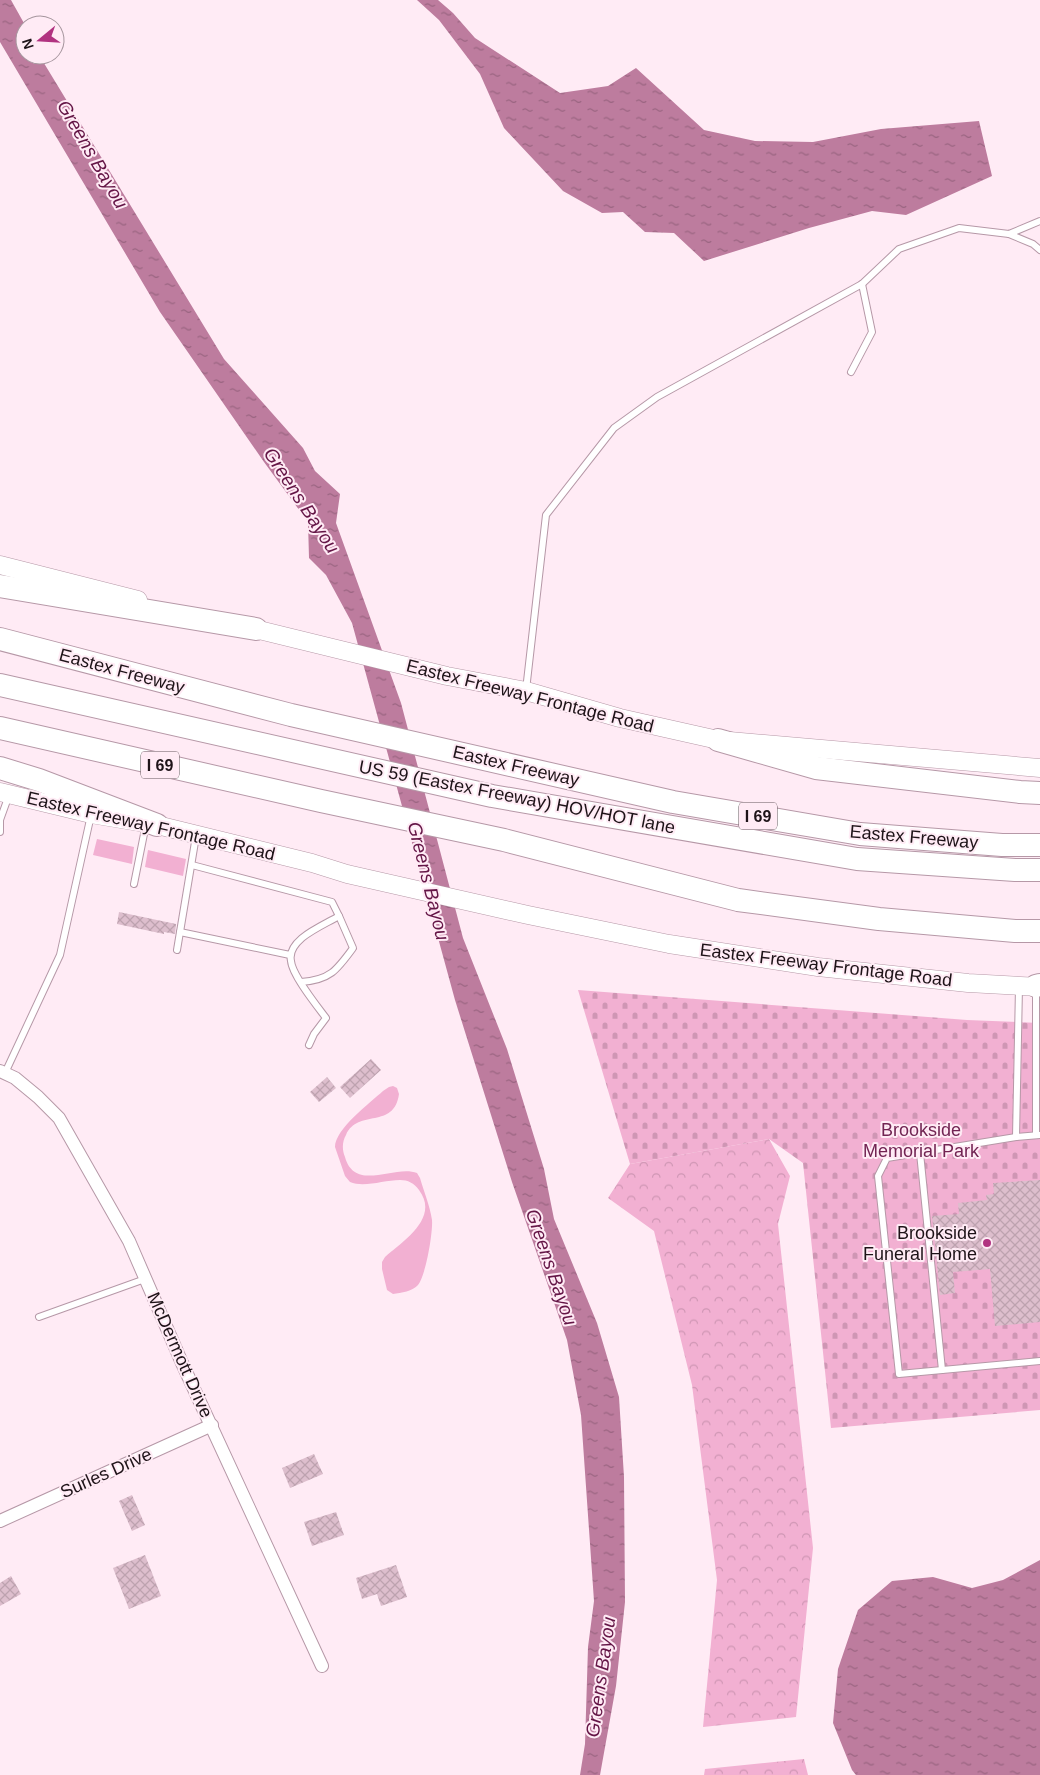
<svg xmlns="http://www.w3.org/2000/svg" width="1040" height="1775" viewBox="0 0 1040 1775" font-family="Helvetica,sans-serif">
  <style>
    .green { fill: #f2b0d2 }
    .forest { fill: url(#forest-crowns) }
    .cemetery { fill: url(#cemetery-stones) }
    .water { fill: url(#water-ripples) }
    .building { fill: url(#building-cross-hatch) }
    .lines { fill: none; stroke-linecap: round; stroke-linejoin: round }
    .lane-casing { stroke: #b698a7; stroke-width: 8 }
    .street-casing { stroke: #b698a7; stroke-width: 14 }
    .secondary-casing { stroke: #b698a7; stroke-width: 19 }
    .highway-casing { stroke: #b698a7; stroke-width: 24 }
    .lane { stroke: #fff; stroke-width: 6 }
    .street { stroke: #fff; stroke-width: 12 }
    .secondary { stroke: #fff; stroke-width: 18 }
    .highway { stroke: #fff; stroke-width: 22 }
    .poi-dot { fill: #b13280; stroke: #ffebf5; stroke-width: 2 }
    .labels { text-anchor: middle; stroke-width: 4; stroke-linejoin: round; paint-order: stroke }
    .shield { fill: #ffebf5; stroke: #62545a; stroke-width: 1 }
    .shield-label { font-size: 16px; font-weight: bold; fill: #1e1318 }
    .street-label { font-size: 18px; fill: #1e1318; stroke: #ffebf5 }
    .park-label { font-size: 18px; fill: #722453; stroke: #ffebf5 }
    .poi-label { font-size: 18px; fill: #1e1318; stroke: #ffebf5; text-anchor: end }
    .water-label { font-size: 19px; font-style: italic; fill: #641546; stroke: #ffebf5 }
  </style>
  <defs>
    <pattern id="forest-crowns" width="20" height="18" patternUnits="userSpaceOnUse" patternTransform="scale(1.25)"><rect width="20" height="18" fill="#f2b0d2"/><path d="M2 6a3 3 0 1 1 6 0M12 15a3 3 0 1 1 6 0" fill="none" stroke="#cf96b4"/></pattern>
    <pattern id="cemetery-stones" width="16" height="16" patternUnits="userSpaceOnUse" patternTransform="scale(1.25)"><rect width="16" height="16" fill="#f2b0d2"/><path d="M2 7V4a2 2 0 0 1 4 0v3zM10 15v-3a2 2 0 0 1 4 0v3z" fill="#cf96b4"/></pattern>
    <pattern id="water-ripples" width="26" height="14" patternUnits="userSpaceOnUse" patternTransform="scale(1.25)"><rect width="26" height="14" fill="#bd7c9e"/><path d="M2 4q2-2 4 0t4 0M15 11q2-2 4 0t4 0" fill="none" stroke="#996480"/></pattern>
    <pattern id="building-cross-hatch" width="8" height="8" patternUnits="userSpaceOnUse" patternTransform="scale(1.25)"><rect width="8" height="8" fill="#ddbecd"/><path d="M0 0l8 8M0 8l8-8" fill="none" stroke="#bda2af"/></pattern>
  </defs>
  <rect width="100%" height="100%" fill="#ffebf5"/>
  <g class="green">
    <path d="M97 839 134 847 132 864 93 855Z"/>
    <path d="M148 850 186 859 183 876 145 867Z"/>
    <path d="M393 1086 397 1088 399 1094C394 1130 358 1108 346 1135 342 1142 342 1150 345 1157 355 1193 395 1164 417 1173L420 1178C424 1192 430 1206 432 1220 433 1232 426 1275 418 1285 413 1291 401 1293 393 1294L387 1290 382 1269V1262L385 1257C403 1241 440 1218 419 1190 414 1183 408 1180 400 1180 384 1180 364 1188 350 1182L345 1176 335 1147C335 1129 370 1103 383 1091L389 1087Z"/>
  </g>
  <g class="forest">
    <path d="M769 1139 790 1176 778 1224 813 1548 796 1717 703 1727 717 1580 692 1385 654 1231 608 1198 630 1164Z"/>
    <path d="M804 1759 808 1775H704L705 1769Z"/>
  </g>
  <path class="cemetery" d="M578 990 967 1020 1040 1023V1410L831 1428 803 1163 769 1139 630 1164Z"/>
  <g class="water">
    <path d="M0 0H11L25 25V55H39L224 359 303 448 315 471 340 494 336 523 401 703 463 938 507 1049 544 1169 554 1219 597 1323 619 1397 624 1477 625 1602 616 1686 600 1775H580L585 1744 588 1647 594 1601 581 1415 567 1340 512 1182 455 1000 352 623 326 575 309 558 308 522 264 462 160 312 0 42Z"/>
    <path d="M417 0H438L453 13 475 38 560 93 608 86 636 68 704 130 755 141 813 142 881 129 979 121 992 176 906 215 872 211 809 228 704 261 674 233 645 232 623 212 602 213 563 191 504 128 480 74 439 20Z"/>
    <path d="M1040 1560V1775H856L852 1770 833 1723 838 1669 858 1610 892 1581 933 1577 972 1588 1003 1580Z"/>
  </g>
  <g class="building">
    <path d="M119 912 176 924 175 934 164 932V934L117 924Z"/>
    <path d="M371 1059 381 1070 350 1098 340 1087Z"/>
    <path d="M327 1077 336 1088 319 1102 310 1092Z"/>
    <path d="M1040 1180V1322L995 1326 990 1269 953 1272 955 1293 940 1295 932 1216 959 1214 958 1203 987 1200 986 1195 994 1194 993 1183Z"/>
    <path d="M314 1454 323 1474 290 1488 282 1468Z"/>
    <path d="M132 1495 145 1525 132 1531 119 1501Z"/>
    <path d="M336 1512 344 1535 312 1546 304 1522Z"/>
    <path d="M145 1555 161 1596 129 1609 113 1568Z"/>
    <path d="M396 1565 407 1597 381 1606 377 1594 362 1599 356 1578Z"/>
    <path d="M11 1576 21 1594 0 1606V1583Z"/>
  </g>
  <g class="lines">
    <g class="lane-casing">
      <g id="lane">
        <path d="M1009 234 1033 244 1040 250"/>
        <path d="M851 372 872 332 862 284"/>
        <path d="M526 690 546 515 614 428 657 397 862 284 899 249 959 228 1009 234 1040 221"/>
        <path d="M0 832V820L9 795"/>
        <path d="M192 865 332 902 339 916C327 923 313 929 302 938 295 944 289 952 291 961 292 975 317 1006 326 1018L314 1034 309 1045"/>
        <path d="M134 884 146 824"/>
        <path d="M180 932 290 955"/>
        <path d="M177 950 196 836"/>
        <path d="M301 982C330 980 337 970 353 948L339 916"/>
        <path d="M1036 989V1135"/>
        <path d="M5 1073 60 955 91 815"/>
        <path d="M1040 1135 1016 1137 887 1158 878 1176 899 1374 1040 1361"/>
        <path d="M1016 1137 1019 987"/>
        <path d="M920 1153 942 1370"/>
        <path d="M39 1317 145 1279"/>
      </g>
    </g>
    <g class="street-casing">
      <g id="street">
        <path d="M0 1071 15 1078 38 1097 59 1118 129 1241 182 1363 322 1666"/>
        <path d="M0 1521 212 1425"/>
      </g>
    </g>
    <g class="secondary-casing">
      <g id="secondary">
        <path d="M0 565 138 600"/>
        <path d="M243 626 447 676 526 691 620 718 718 740 1040 768"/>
        <path d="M0 792 91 814 157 825 312 863 347 874 528 915 669 944 818 967 968 983 1040 987"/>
      </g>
    </g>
    <g class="highway-casing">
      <g id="highway">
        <path d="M0 586 256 629"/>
        <path d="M0 639 291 715 673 802 860 834 1002 845H1040"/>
        <path d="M0 685 492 796 857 859 1015 870H1040"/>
        <path d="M0 728 321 801 504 840 738 900 879 919 1015 931H1040"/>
        <path d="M718 740 816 768 1020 792 1040 793"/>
        <path d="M0 768 39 780 157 825"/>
        <path d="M1036 986 1040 985"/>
      </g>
    </g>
    <use href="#lane" class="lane"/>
    <use href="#street" class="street"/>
    <use href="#secondary" class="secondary"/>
    <use href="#highway" class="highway"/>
  </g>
  <circle class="poi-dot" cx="987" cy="1243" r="5"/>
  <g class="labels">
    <g class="shield">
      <rect x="141" y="751.5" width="38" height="27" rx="4"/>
      <rect x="739" y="802.5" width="38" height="27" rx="4"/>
    </g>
    <g class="shield-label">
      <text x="160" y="771">I 69</text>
      <text x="758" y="822">I 69</text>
    </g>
    <g class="street-label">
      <text transform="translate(122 671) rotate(15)" y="6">Eastex Freeway</text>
      <text transform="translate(530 696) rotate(14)" y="6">Eastex Freeway Frontage Road</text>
      <text transform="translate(516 766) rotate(13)" y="6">Eastex Freeway</text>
      <text transform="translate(517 797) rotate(11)" y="6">US 59 (Eastex Freeway) HOV/HOT lane</text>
      <text transform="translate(151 826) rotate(13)" y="6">Eastex Freeway Frontage Road</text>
      <text transform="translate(914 837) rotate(5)" y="6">Eastex Freeway</text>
      <text transform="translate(826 965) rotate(7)" y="6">Eastex Freeway Frontage Road</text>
      <text transform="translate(180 1355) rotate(66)" y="6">McDermott Drive</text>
      <text transform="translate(106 1473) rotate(-24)" y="6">Surles Drive</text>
    </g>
    <g class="park-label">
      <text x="921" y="1136">Brookside<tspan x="921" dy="21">Memorial Park</tspan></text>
    </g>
    <g class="poi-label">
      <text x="977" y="1239">Brookside<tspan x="977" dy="21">Funeral Home</tspan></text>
    </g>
    <g class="water-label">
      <text transform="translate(93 154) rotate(60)" y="7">Greens Bayou</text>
      <text transform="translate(302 500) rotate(57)" y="7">Greens Bayou</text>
      <text transform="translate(429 881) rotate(76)" y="7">Greens Bayou</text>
      <text transform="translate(552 1267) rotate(71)" y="7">Greens Bayou</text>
      <text transform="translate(600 1677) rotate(-82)" y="7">Greens Bayou</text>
    </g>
  </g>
  <g transform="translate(40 40) rotate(252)"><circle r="24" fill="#ffebf5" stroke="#a5959d"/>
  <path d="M0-4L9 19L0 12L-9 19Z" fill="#b13280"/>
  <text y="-8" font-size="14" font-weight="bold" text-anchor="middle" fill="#1e1318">N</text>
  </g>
</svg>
